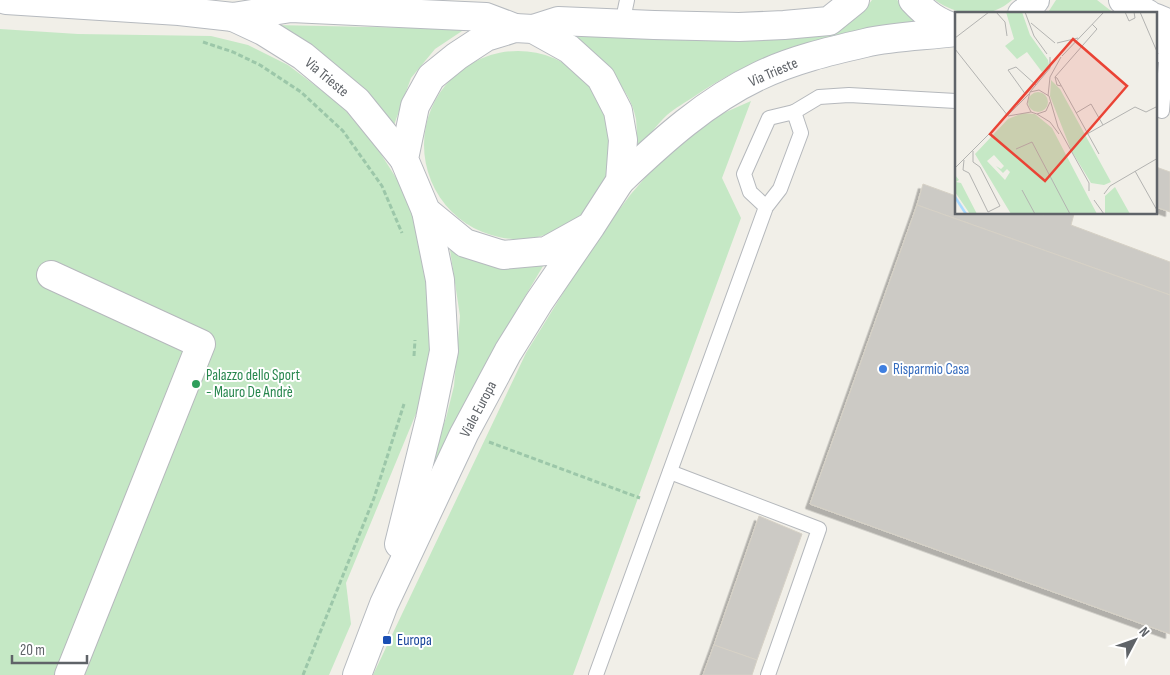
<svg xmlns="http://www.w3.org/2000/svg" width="1170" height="675" viewBox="0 0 1170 675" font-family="'Sofia Sans Condensed',sans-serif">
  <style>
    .green { fill: #c5e8c5 }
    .building { fill: #cccac5; stroke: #d6d1c6; filter: url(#shadow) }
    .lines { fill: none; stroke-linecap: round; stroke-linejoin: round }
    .lane-casing { stroke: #b5b8bc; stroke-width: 16 }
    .street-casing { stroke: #b5b8bc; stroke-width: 30 }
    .secondary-casing { stroke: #b6babf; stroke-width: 30 }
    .path { stroke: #9cc7a9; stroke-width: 3; stroke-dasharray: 5 2.5; stroke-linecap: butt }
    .lane { stroke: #fff; stroke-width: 14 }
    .street { stroke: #fff; stroke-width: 28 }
    .secondary { stroke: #fff; stroke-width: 28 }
    .shop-dot { fill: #3f7fe0; stroke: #fff; stroke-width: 2 }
    .leisure-dot { fill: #2e9e5b; stroke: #fff; stroke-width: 2 }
    .transit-dot { fill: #1a4fb4; stroke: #fff; stroke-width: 2 }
    .labels { text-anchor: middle; stroke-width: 4; stroke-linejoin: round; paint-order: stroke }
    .street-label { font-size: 15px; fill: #5f6368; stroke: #fff }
    .shop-label { font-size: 15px; fill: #366cbe; stroke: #fff; text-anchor: start }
    .leisure-label { font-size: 15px; fill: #27864d; stroke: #fff; text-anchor: start }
    .transit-label { font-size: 15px; fill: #164399; stroke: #fff; text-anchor: start }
    .inset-river { fill: none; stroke: #aadaff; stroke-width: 2.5 }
    .inset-road { fill: none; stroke: #b3b3b1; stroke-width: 1 }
    .view { fill: #ea4335; fill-opacity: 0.15; stroke: #ea4335; stroke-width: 2.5 }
    .inset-edge { fill: none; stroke: #5f6368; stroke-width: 2.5 }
  </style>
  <defs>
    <filter id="shadow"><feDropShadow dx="-4.5" dy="4.5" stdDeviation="0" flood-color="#0004"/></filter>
  </defs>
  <rect width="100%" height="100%" fill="#f1efe8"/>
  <g class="green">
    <path d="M872 0H897L923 22C843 28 762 50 695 96 686 102 675 108 667 115 656 125 647 139 638 151 637 140 637 130 636 119 629 82 595 59 568 36L758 39 865 9Z"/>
    <path d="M935 0H1012C990 20 959 17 935 0Z"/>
    <path d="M1056 0H1097L1115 14H1047Z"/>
    <path d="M275 25 465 29 435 49 411 78 394 125 362 88Z"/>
    <path d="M0 29 78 34 211 36 248 45 288 65 341 105 379 151 407 195 422 248 432 313 429 364 420 404 346 583 351 624 329 675H0Z"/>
    <circle cx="518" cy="145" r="94"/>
    <path d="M751 101 722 178 741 218 573 675H373L526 353 594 243 631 194 664 156 710 119Z"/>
    <path d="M450 250C473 261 497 270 523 267 531 266 539 263 546 261L498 342 437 469 429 464 446 418 454 386 460 316Z"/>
  </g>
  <g class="building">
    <path d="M1156 167 1170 172V212L1156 207Z"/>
    <path d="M923 184 956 196V214H1039L1044 215V214H1074L1071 225 1170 262V295L917 205Z"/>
    <path d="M917 205 1170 295V634L810 504Z"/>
    <path d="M759 516 802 534 757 660 714 645Z"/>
    <path d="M714 645 757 660 752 675H703Z"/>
  </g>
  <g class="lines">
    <g class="lane-casing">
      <g id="lane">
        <path d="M622 24 627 0"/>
        <path d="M1162 111 1167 49"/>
        <path d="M794 112 819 97 849 95 956 101"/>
        <path d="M670 472 819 529 768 675"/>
        <path d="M596 675 766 207 780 189 801 133 794 112 769 118 744 174 750 192 766 207"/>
      </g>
    </g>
    <g class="street-casing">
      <path id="street" d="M51 275 201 344 69 675"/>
    </g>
    <g class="secondary-casing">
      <g id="secondary">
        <path d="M6 0 179 11 233 17 291 8 486 17 515 28"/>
        <path d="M913 0C926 14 938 23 956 28"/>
        <path d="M1123 0 1148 14"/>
        <path d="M1022 14 1027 10 1035 0"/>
        <path d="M233 17 263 31 303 56 357 101 404 159"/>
        <path d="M1156 18 1170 24"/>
        <path d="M533 29 558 21 654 25 739 27 784 25 829 21 855 0"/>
        <path d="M1156 48H1170"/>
        <path d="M620 181C662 141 706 101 759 76 792 60 830 51 865 43 894 36 926 36 956 32"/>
        <path d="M399 544 430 419 444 351 440 280 426 211"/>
        <path d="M357 675 384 604 464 434 508 352 539 302 591 226 620 181 623 140 618 111 601 78 569 49 533 29 515 28 486 37 457 56 431 77 415 106 404 159 426 211 465 243 503 255 546 251 591 226"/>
      </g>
    </g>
    <g class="path">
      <path d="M203 42 233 52 260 65 301 92 343 131 382 186 402 233"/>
      <path d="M414 356 415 340"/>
      <path d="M489 442 640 498"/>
      <path d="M303 675 374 498 404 404"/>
    </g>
    <use href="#lane" class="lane"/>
    <use href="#street" class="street"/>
    <use href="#secondary" class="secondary"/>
  </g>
  <circle class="shop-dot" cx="883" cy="369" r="5"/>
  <circle class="leisure-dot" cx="196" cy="384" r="5"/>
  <rect class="transit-dot" x="382" y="635" width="10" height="10" rx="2.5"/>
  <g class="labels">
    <g class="street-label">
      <text transform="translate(773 72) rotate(-23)" y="5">Via Trieste</text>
      <text transform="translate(327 77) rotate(40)" y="5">Via Trieste</text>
      <text transform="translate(478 409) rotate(-62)" y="5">Viale Europa</text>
    </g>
    <g class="shop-label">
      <text x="893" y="374">Risparmio Casa</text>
    </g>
    <g class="leisure-label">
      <text x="206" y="380">Palazzo dello Sport<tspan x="206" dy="17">- Mauro De Andrè</tspan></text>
    </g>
    <g class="transit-label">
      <text x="397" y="645">Europa</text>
    </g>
  </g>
  <g transform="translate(955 12)">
    <rect width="202" height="202" fill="#f1efe8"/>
    <path d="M51 0H67L75 23 93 48 94 53 87 60 72 40 62 47 50 34 59 27ZM96 68 105 77 156 170 149 173 136 171 116 138 95 84ZM73 90a10 10 0 1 1 20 0a10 10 0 1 1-20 0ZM68 101 80 102 97 116 142 202H56L20 142 53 107ZM39 143 49 154 46 157 41 154 48 161 52 157 55 160 50 168 32 149ZM0 163 4 168 1 170 6 171 22 202H15L0 180ZM160 175 175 202H150V184Z" fill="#c5e8c5" fill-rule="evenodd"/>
    <path class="inset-river" d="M0 185 11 202"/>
    <path class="inset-road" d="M41 0 50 10 52 24M70 0 79 24 92 42M170 0 174 9 180 6 179 0M185 0 203 42M76 11 100 31M0 26 34 0M102 31 123 26M0 37 53 104M107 44 149 0M100 65 142 17 137 12M106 74 102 73 100 65 102 66 144 142M75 80 95 56V45M71 83 53 58 61 55 81 73M93 84 95 65 106 45M95 90 91 99 82 102 76 100 72 92 75 80 84 78 94 84 103 115 134 171V179M121 101 136 92 148 113M82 102 95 110 104 122M53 104 76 100M132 122 180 95 191 100 203 94M61 137 77 130 115 202M9 148 8 158 14 161 33 200 45 194 25 155 18 150V139M0 156 74 82M180 159 203 200M67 178 80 202M149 182 155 174 203 146M139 188 149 202"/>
    <path class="view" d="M118 27 172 74 90 169 35 122Z"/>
    <rect width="202" height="202" class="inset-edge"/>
  </g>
  <g transform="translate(1135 640) rotate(49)" stroke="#ffffff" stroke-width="4" paint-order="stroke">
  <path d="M0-4L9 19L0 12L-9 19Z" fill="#5f6368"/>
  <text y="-8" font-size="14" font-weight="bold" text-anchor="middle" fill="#5f6368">N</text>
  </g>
  <path d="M12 655v8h75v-8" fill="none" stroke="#5f6368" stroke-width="2.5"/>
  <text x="20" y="655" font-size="15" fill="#5f6368" stroke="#ffffff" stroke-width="4" paint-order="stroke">20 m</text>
</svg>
